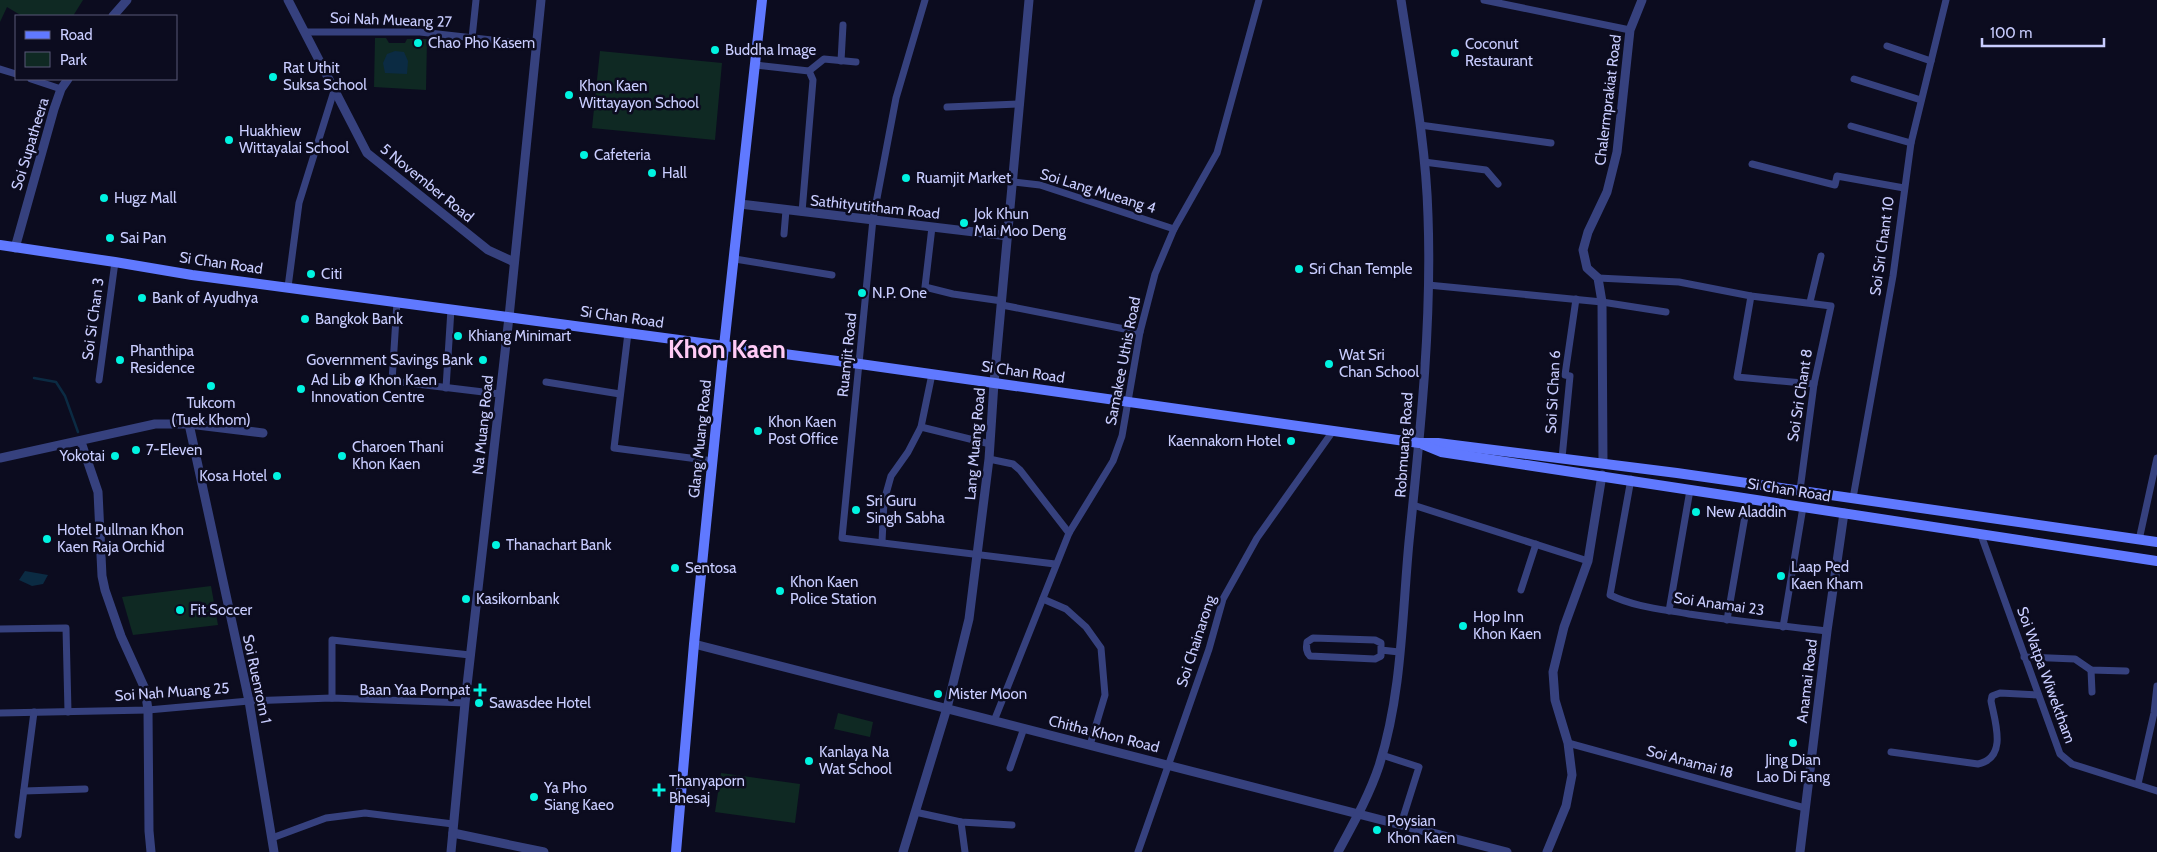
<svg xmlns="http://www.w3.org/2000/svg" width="2157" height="852" viewBox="0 0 2157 852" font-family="Cabin,sans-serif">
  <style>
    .green { fill: #0f2923 }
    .water { fill: #0b2b43 }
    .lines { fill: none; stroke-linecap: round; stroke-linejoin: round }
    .stream { stroke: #0b2b43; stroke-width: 2.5 }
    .minor { stroke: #36417e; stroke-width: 7 }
    .tertiary { stroke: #36417e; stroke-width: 9 }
    .secondary { stroke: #6079ff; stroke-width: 10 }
    .poi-dot { fill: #00f4e1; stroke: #0c0c1f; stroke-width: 2 }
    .labels { text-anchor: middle; stroke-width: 5; stroke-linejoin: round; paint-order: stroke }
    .street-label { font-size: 15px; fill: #c9cdff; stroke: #0c0c1f }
    .poi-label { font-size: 15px; fill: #c9cdff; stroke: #0c0c1f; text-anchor: start }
    .town-label { font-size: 25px; font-weight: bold; fill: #ffcbf6; stroke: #0c0c1f }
  </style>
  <rect width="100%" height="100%" fill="#0c0c1f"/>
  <g class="green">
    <path d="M0 0H83L73 16H22L7 7 0 22Z"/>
    <path d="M375 38H386L389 43H405L407 39H427L426 90 374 87Z"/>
    <path d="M600 51 722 63 715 140 592 128Z"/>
    <path d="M211 586 218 625 133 635 122 597Z"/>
    <path d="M838 713 873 722 870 737 834 729Z"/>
    <path d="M721 773 800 784 795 823 715 812Z"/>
  </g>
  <g class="water">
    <path d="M395 51 404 52 408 61 407 74 385 73 383 63 387 54Z"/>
    <path d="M25 571 48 575 43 584 32 586 19 580Z"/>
  </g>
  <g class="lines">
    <path class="stream" d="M34 378 56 382 65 396 78 432"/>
    <g class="minor">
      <path d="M925 0 896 98 873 219 842 538 1055 564"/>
      <path d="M1484 0 1630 30"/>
      <path d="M305 32H420L536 45"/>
      <path d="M472 38 476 0"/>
      <path d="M1887 46 1931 61"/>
      <path d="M841 61 843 25"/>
      <path d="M756 65 809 71 813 80 802 212"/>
      <path d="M0 69 16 74"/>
      <path d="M809 71 824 59 856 62"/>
      <path d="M31 79 61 89"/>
      <path d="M1854 79 1921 100"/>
      <path d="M947 107 1020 104"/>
      <path d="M1420 125 1551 143"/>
      <path d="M1851 126 1911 143"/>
      <path d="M1424 162 1486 170 1498 184"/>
      <path d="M1752 164 1835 185 1837 176 1904 188"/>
      <path d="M1013 182 1040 185 1174 229"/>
      <path d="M932 227 925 287 953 294 1002 301"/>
      <path d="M784 234 786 210"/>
      <path d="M735 259 832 275"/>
      <path d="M1598 278 1679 282 1751 296 1831 306 1814 384 1800 490"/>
      <path d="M1428 285 1602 302 1666 312"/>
      <path d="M288 287 299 203 334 91"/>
      <path d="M1751 296 1737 377 1814 384"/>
      <path d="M397 302 392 381 500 394"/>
      <path d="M1810 302 1821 256"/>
      <path d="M1002 305 1140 332"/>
      <path d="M628 333 614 448 713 461"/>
      <path d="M99 380 115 262"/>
      <path d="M546 382 620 394"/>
      <path d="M446 388 451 309"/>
      <path d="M921 427 990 444"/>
      <path d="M1562 458 1570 376 1565 375 1576 299"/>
      <path d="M989 459 1013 464 1020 470 1069 533"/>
      <path d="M1631 479 1610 595C1635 607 1661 609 1689 614 1735 621 1781 626 1827 631"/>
      <path d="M1853 498 1893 276 1911 143 1946 0"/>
      <path d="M1413 505 1588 561"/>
      <path d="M1981 535 2060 754 2072 764 2157 791"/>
      <path d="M2139 540 2157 458"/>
      <path d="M882 542 884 501 891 476 908 452 921 427 932 374"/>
      <path d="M1521 590 1536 544"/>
      <path d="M1043 599 1066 609 1086 627 1101 648 1105 695 1090 745"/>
      <path d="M1669 611 1690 490"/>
      <path d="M1727 620 1748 499"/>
      <path d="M1783 627 1803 507"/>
      <path d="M0 629 66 628 68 712"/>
      <path d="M1381 650V643L1375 640 1313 638 1307 642C1306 648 1306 652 1310 656L1375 659 1381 656V650L1399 652"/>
      <path d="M2024 657 2075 659 2091 670 2126 671"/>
      <path d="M2091 670 2092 692"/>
      <path d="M332 698V640L470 655"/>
      <path d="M0 713 148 710 249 701 332 698 465 703"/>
      <path d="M994 721 1069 533 1113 461 1122 436 1140 332 1155 274 1174 229 1217 153 1259 0"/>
      <path d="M1568 743 1805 808"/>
      <path d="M1891 752 1978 764C2008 758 1995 722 1991 701L1992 696 2000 693 2038 695"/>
      <path d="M1382 755 1419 767 1401 824"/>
      <path d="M1010 768 1024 728"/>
      <path d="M2138 784 2154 713 2157 686"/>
      <path d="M24 791 85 789"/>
      <path d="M915 812 961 822 1012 825"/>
      <path d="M961 822 965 852"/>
      <path d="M18 835 34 712"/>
      <path d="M272 838 326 818 365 813 453 824"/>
      <path d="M1138 852 1209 649 1223 599 1257 538 1333 431"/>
    </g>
    <g class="tertiary">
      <path d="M288 0 367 153 488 250 514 262"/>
      <path d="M113 16 127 0"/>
      <path d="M740 204 1008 236"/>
      <path d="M15 248 54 109 61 89 68 79"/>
      <path d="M189 424 249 701 274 852"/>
      <path d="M81 442 98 492 102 576 105 590 121 636 145 689 148 710 149 831 151 852"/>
      <path d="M0 458 155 424H189L263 433"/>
      <path d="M1603 463 1602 302 1598 278 1587 268 1583 250 1588 232 1607 192 1617 152 1630 30 1642 0"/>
      <path d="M694 644 1507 852"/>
      <path d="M453 833 544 852"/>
      <path d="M451 852 465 703 509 317 541 0"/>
      <path d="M903 852 947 708 969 619 989 459 994 383 1029 0"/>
      <path d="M1338 852C1353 824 1369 796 1379 766 1402 694 1402 616 1409 542 1420 434 1432 324 1428 216 1426 144 1412 72 1401 0"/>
      <path d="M1547 852 1566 806 1572 775 1568 743 1555 700 1553 672 1564 627 1588 561 1602 475"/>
      <path d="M1800 852 1827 631 1844 513"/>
    </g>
    <g class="secondary">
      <path d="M0 245 115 262 192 275 860 364 1419 443H1438L1677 473 2157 542"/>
      <path d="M1424 445 1441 452 2157 561"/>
      <path d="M676 852 694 644 724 346 762 0"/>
    </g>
  </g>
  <g class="poi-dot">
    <circle cx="418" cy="43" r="5"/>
    <circle cx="715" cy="50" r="5"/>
    <circle cx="1455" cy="53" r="5"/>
    <circle cx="273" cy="77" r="5"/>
    <circle cx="569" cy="95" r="5"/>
    <circle cx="229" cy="140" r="5"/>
    <circle cx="584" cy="155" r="5"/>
    <circle cx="652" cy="173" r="5"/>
    <circle cx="906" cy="178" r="5"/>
    <circle cx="104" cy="198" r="5"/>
    <circle cx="964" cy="223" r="5"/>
    <circle cx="110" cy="238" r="5"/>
    <circle cx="1299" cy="269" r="5"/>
    <circle cx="311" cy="274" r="5"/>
    <circle cx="862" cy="293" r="5"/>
    <circle cx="142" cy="298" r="5"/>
    <circle cx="305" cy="319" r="5"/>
    <circle cx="458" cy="336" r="5"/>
    <circle cx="120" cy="360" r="5"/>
    <circle cx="483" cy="360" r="5"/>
    <circle cx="1329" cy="364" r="5"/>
    <circle cx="211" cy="386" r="5"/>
    <circle cx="301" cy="389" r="5"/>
    <circle cx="758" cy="431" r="5"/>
    <circle cx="1291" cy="441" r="5"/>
    <circle cx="136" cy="450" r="5"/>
    <circle cx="115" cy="456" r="5"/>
    <circle cx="342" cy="456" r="5"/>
    <circle cx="277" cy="476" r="5"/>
    <circle cx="856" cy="510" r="5"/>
    <circle cx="1696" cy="512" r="5"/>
    <circle cx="47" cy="539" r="5"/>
    <circle cx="496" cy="545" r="5"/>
    <circle cx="675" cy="568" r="5"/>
    <circle cx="1781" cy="576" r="5"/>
    <circle cx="780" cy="591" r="5"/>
    <circle cx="466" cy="599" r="5"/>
    <circle cx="180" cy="610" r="5"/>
    <circle cx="1463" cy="626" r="5"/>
    <path d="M477.5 682.5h5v5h5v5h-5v5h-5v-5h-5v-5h5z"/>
    <circle cx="938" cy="694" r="5"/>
    <circle cx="479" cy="703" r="5"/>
    <circle cx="1793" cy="743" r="5"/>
    <circle cx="809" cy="761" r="5"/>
    <path d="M656.5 782.5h5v5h5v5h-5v5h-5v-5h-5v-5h5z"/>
    <circle cx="534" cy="797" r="5"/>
    <circle cx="1377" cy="830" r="5"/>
  </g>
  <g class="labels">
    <g class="street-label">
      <text transform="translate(391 20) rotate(2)" y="5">Soi Nah Mueang 27</text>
      <text transform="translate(1608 100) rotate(-83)" y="5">Chalermprakiat Road</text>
      <text transform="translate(30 144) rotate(-73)" y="5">Soi Supatheera</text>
      <text transform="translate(427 183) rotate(39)" y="5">5 November Road</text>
      <text transform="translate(1098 191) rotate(17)" y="5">Soi Lang Mueang 4</text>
      <text transform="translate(875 207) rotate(6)" y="5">Sathityutitham Road</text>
      <text transform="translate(1882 246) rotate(-82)" y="5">Soi Sri Chant 10</text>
      <text transform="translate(221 263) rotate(8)" y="5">Si Chan Road</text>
      <text transform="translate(622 317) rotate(8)" y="5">Si Chan Road</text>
      <text transform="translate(93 319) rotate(-82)" y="5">Soi Si Chan 3</text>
      <text transform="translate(847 355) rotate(-84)" y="5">Ruamjit Road</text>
      <text transform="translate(1123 361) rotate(-79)" y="5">Samakee Uthis Road</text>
      <text transform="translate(1023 372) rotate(8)" y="5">Si Chan Road</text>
      <text transform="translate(1553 392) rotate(-87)" y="5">Soi Si Chan 6</text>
      <text transform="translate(1800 395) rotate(-81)" y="5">Soi Sri Chant 8</text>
      <text transform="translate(483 425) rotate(-84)" y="5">Na Muang Road</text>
      <text transform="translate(700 439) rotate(-84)" y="5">Glang Muang Road</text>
      <text transform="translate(975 444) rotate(-85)" y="5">Lang Muang Road</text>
      <text transform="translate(1404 445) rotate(-86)" y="5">Robmuang Road</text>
      <text transform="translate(1789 490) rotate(9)" y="5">Si Chan Road</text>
      <text transform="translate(1719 604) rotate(8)" y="5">Soi Anamai 23</text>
      <text transform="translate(1196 641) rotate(-72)" y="5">Soi Chainarong</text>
      <text transform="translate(2046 675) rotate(70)" y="5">Soi Watpa Wiwektham</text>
      <text transform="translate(257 679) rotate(78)" y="5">Soi Ruenrom 1</text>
      <text transform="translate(1807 681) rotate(-83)" y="5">Anamai Road</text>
      <text transform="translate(172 692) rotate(-4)" y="5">Soi Nah Muang 25</text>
      <text transform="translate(1104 734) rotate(14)" y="5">Chitha Khon Road</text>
      <text transform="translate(1690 762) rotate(15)" y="5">Soi Anamai 18</text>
    </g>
    <g class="poi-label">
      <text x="428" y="48">Chao Pho Kasem</text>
      <text x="1465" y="49">Coconut<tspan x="1465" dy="17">Restaurant</tspan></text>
      <text x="725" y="55">Buddha Image</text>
      <text x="283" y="73">Rat Uthit<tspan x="283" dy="17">Suksa School</tspan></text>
      <text x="579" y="91">Khon Kaen<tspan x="579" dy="17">Wittayayon School</tspan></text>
      <text x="239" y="136">Huakhiew<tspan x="239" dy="17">Wittayalai School</tspan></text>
      <text x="594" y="160">Cafeteria</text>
      <text x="662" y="178">Hall</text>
      <text x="916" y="183">Ruamjit Market</text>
      <text x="114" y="203">Hugz Mall</text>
      <text x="974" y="219">Jok Khun<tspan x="974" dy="17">Mai Moo Deng</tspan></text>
      <text x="120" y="243">Sai Pan</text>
      <text x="1309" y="274">Sri Chan Temple</text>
      <text x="321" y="279">Citi</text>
      <text x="872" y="298">N.P. One</text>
      <text x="152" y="303">Bank of Ayudhya</text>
      <text x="315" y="324">Bangkok Bank</text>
      <text x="468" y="341">Khiang Minimart</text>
      <text x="130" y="356">Phanthipa<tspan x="130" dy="17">Residence</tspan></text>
      <text x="1339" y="360">Wat Sri<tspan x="1339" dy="17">Chan School</tspan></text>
      <text x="473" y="365" text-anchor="end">Government Savings Bank</text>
      <text x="311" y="385">Ad Lib @ Khon Kaen<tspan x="311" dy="17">Innovation Centre</tspan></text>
      <text x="211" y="408" text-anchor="middle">Tukcom<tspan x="211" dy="17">(Tuek Khom)</tspan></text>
      <text x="768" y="427">Khon Kaen<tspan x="768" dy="17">Post Office</tspan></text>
      <text x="1281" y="446" text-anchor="end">Kaennakorn Hotel</text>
      <text x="352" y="452">Charoen Thani<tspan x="352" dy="17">Khon Kaen</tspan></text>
      <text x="146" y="455">7-Eleven</text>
      <text x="105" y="461" text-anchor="end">Yokotai</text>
      <text x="267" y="481" text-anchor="end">Kosa Hotel</text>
      <text x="866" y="506">Sri Guru<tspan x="866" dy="17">Singh Sabha</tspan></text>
      <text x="1706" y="517">New Aladdin</text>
      <text x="57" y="535">Hotel Pullman Khon<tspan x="57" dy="17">Kaen Raja Orchid</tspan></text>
      <text x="506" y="550">Thanachart Bank</text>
      <text x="1791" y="572">Laap Ped<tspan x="1791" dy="17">Kaen Kham</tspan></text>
      <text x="685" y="573">Sentosa</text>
      <text x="790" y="587">Khon Kaen<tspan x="790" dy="17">Police Station</tspan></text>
      <text x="476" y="604">Kasikornbank</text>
      <text x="190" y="615">Fit Soccer</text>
      <text x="1473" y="622">Hop Inn<tspan x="1473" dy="17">Khon Kaen</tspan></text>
      <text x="470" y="695" text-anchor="end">Baan Yaa Pornpat</text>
      <text x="948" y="699">Mister Moon</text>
      <text x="489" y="708">Sawasdee Hotel</text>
      <text x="819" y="757">Kanlaya Na<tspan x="819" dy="17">Wat School</tspan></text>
      <text x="1793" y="765" text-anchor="middle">Jing Dian<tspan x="1793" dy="17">Lao Di Fang</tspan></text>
      <text x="669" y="786">Thanyaporn<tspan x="669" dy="17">Bhesaj</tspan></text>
      <text x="544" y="793">Ya Pho<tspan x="544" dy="17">Siang Kaeo</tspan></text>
      <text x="1387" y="826">Poysian<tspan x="1387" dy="17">Khon Kaen</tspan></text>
    </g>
    <g class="town-label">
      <text x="727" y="358">Khon Kaen</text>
    </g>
  </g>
  <rect x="15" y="15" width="162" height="65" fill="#0c0c1f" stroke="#585979"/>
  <rect x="25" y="31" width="25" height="8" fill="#6079ff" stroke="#585979"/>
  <text x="60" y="40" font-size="15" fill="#c9cdff">Road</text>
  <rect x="25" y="52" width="25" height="15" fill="#0f2923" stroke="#585979"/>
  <text x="60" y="65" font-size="15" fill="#c9cdff">Park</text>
  <path d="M1982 38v8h122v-8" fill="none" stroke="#c9cdff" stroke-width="2.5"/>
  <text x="1990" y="38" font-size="15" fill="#c9cdff" stroke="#0c0c1f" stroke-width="4" paint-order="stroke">100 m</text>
</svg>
